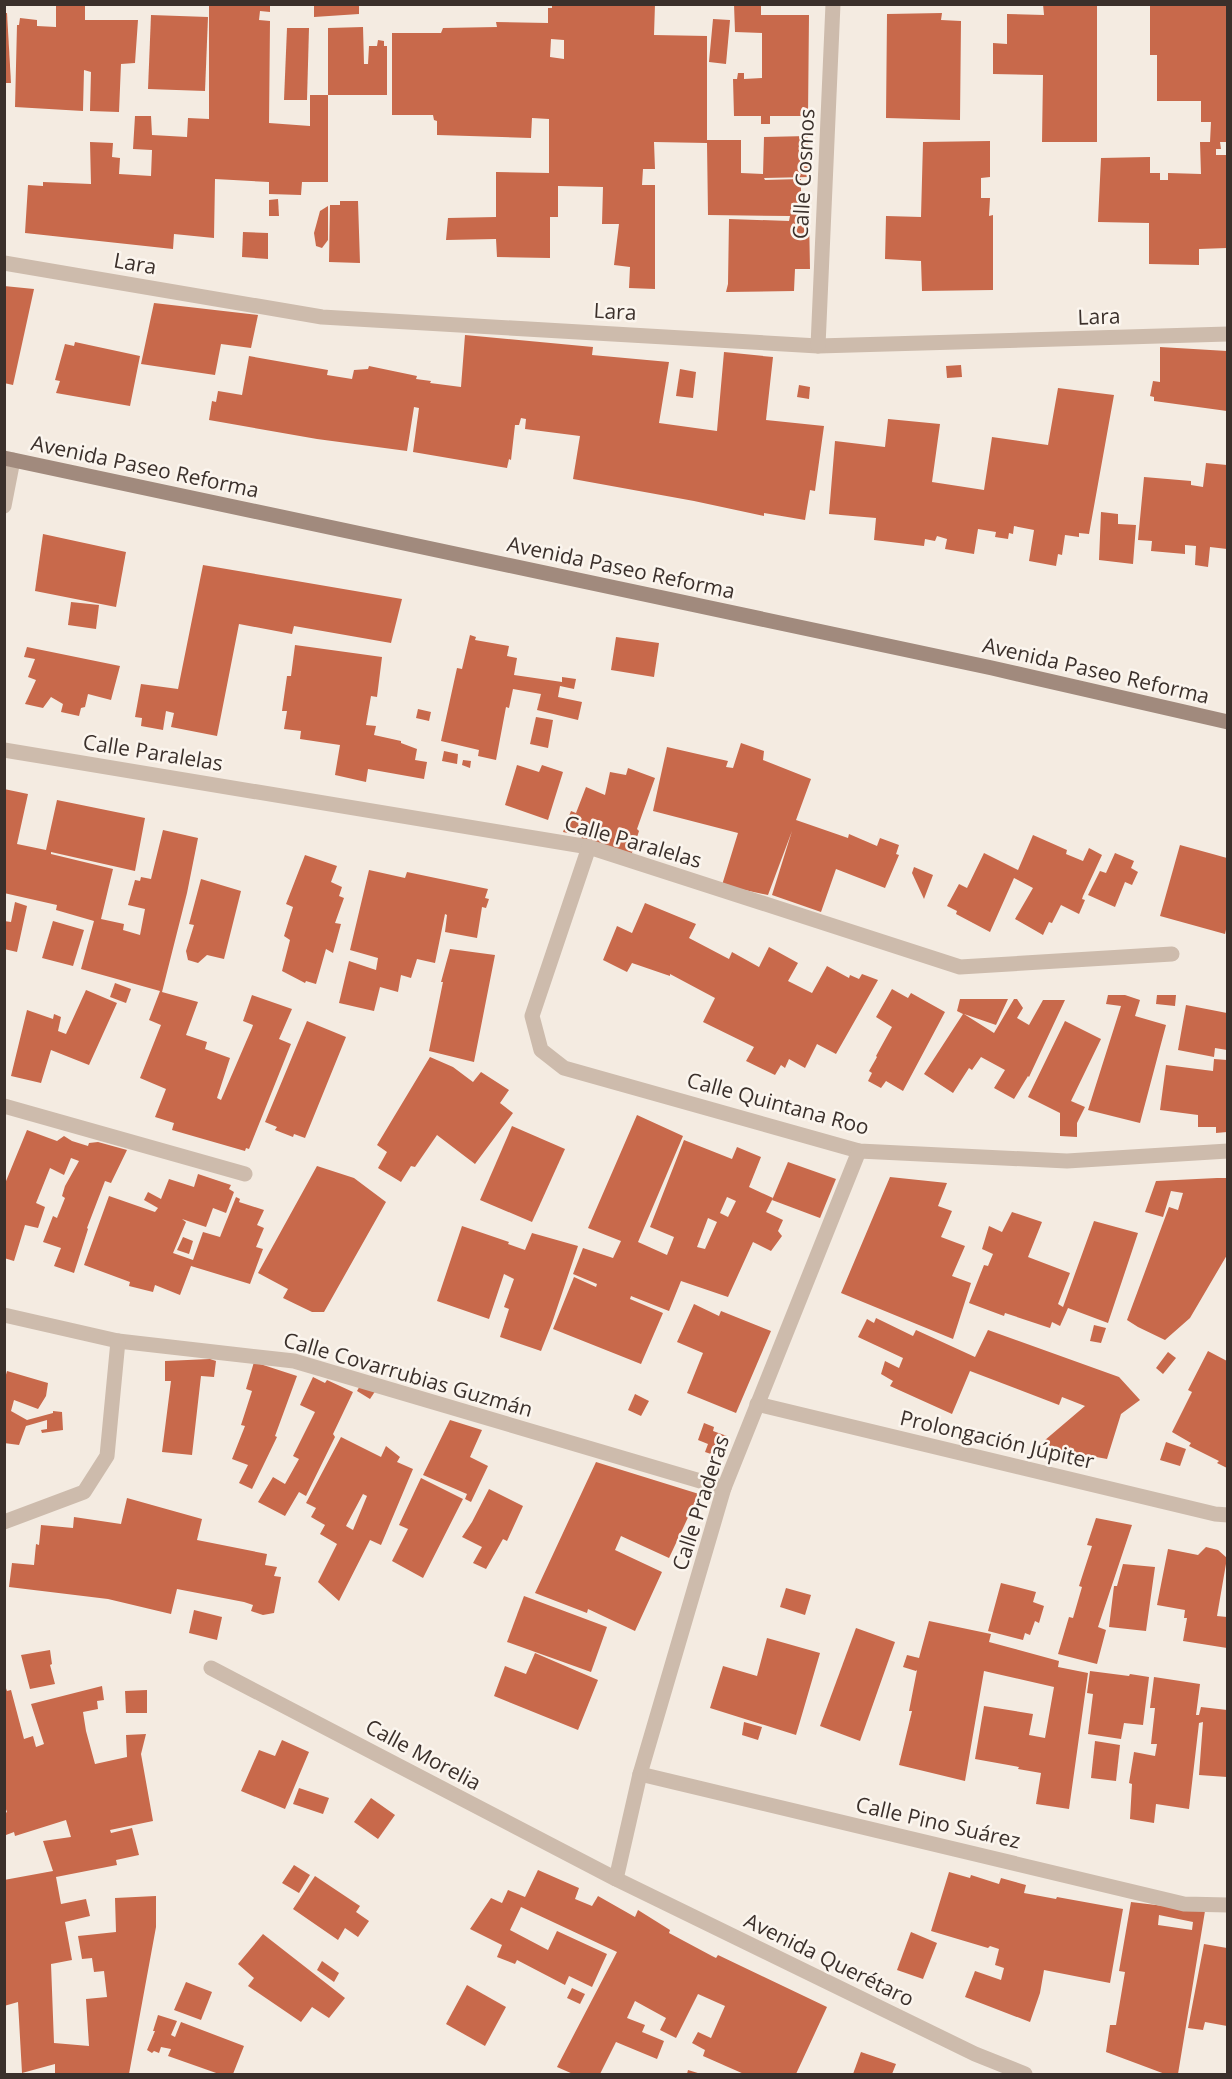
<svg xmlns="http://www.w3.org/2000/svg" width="1232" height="2079" viewBox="0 0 1232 2079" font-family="'Open Sans',sans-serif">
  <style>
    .building { fill: #c8694b; fill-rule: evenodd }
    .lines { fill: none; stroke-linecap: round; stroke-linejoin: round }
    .street { stroke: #cdbbac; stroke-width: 15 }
    .secondary { stroke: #a18a7d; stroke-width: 15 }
    .labels { text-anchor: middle; stroke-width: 5; stroke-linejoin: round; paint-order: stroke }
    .street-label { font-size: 21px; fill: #3b302b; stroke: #fbf5ee }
  </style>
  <rect width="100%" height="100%" fill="#f4ebe1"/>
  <g class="building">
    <path d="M56 4H85V20H138L135 63 121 64 119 112 90 111 91 72 84 70 83 111 15 107 17 25H19L20 18 37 20V26L56 27Z"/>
    <path d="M209 4H270V12L260 11 259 20 270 21 269 123 310 126V95H328V182H302L301 195 269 194V182L215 179 214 238 174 234 173 249 25 233 28 185 43 186V182L91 184 90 142 113 143 112 157 120 158 119 174 151 176 152 150 133 149 135 116H151L152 135 187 137 188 118 209 119Z"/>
    <path d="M314 4H359V14L314 17Z"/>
    <path d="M552 4H655L654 35 707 36V140H741V173L763 174 764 137 808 136 809 177 764 178 765 180 801 179V216H809L810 269H795L794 291 726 292 728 284 729 219 789 221 790 216 708 215 707 143 654 142 655 169H643L642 185H655V289L629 288 630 267 614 265 619 224H602L603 187 558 186V217H550V258L497 257 496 239 446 240 448 218 496 217V172L549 173V119L532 118 531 138 437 135V121L434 120 433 115H392V33H441L443 28 497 27 496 22 548 23V8H552ZM551 39 564 40V59L550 57Z"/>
    <path d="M734 4H761V15H809L808 116H770V124H761V116H734L733 79H737L738 73H744V79L762 78V33L735 32Z"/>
    <path d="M1043 4H1097V142H1042L1043 75 993 74V43L1007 44V14L1044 15Z"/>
    <path d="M1150 4H1227V142H1220L1221 149H1216V155H1227V248L1199 249V265L1149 264V223L1098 222 1101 158 1150 157V173H1160V180H1168V173L1201 174 1200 142H1210L1211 122H1201V101H1157V55H1150Z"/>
    <path d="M4 13H7L11 83H4Z"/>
    <path d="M942 13 941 20 961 21 960 120 886 118 887 14Z"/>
    <path d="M151 15 208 17 205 91 148 89Z"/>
    <path d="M713 19 730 20 726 64 709 62Z"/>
    <path d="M363 27 364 64H368L369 46H377L378 40 384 41V46H387V95H328V28Z"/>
    <path d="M287 28H309L307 100H284Z"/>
    <path d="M990 141V177L981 178V198H990L989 216 993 215V290L922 291 921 261 885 259 886 216 921 217 923 142Z"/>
    <path d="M278 199 279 216H269V200Z"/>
    <path d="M340 201H358L360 263 329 262 330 205H340Z"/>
    <path d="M328 206V240L322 248 316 246 314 233 320 211Z"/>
    <path d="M243 232 268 233V259L242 257Z"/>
    <path d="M4 286 34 289 13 385 4 383Z"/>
    <path d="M154 303 258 315 251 348 221 344 215 375 141 364Z"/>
    <path d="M465 335 593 347 592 355 669 362 659 423 717 431 724 352 773 357 766 420 824 426 815 491 810 490 805 520 764 513V516L694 501 573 479 580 436 525 429 526 419 521 418 519 425H515L511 460 509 459 507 468 413 452 419 408 414 407 407 451 317 439 209 420 212 401 216 402 218 391 242 395 249 356 328 370 327 375 352 379 354 370 368 369 369 366 417 376 416 379 431 381 430 383 461 387Z"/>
    <path d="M75 342 140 356 130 406 56 393 60 381 55 380 65 344 74 346Z"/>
    <path d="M1160 347 1227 351V411L1154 401V397L1150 396 1153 381 1160 382Z"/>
    <path d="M961 365 962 377 947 378 946 366Z"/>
    <path d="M680 369 696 372 693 398 676 396Z"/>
    <path d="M799 385 810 387 809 399 797 397Z"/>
    <path d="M1058 388 1114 395 1089 534 1079 533V537L1065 535 1062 555 1058 554 1056 566 1029 561 1034 530 1014 526 1013 534 1009 533 1008 539 995 537 996 532 978 529 974 554 945 549 947 539 937 536 935 541 925 539 924 546 874 540 876 518 829 514 835 441 885 447 888 419 940 424 932 482 984 490 992 437 1048 445Z"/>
    <path d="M1206 463 1227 465V549L1210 547 1208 567 1195 565 1196 546 1185 545V554L1151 551 1152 541 1138 540 1144 477 1191 481V485L1203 487Z"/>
    <path d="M1101 512 1118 514V524L1136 525 1133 564 1099 560Z"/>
    <path d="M43 534 126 552 116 607 35 591Z"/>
    <path d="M203 565 402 599 391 643 294 626 292 634 239 624 217 736 171 727 174 713 166 711 163 730 141 726 142 718 135 717 141 684 178 689Z"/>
    <path d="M71 602 99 605 96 629 68 625Z"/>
    <path d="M470 635 476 637 475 640 509 646 507 656 517 658 514 675 562 682V677L576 679 574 689 560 686 558 697 582 702 578 720 537 710 541 694 513 689 509 708 506 707 496 760 478 756 479 750 441 741 457 668 462 669Z"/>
    <path d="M616 637 659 643 654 677 611 670Z"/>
    <path d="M295 645 382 657 377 697 371 696 366 725 376 726 374 735 401 741V743L417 749 415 760 427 762 424 779 368 769 366 782 335 775 340 745 300 739 301 731 284 729 287 711H282L287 676H291Z"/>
    <path d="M27 647 120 666 111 700 88 694 85 707 81 708 79 716 61 712 63 704 51 697 43 708 25 704 36 680 28 677 35 659 24 657Z"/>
    <path d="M418 709 431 712 429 721 416 718Z"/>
    <path d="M536 717 553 720 548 748 530 744Z"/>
    <path d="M741 743 764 751 763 760 811 779 796 820 848 838 849 834 877 846 880 838 899 845 896 854 899 855 885 888 836 869 821 912 772 895 792 831 768 895 722 885 738 833 653 811 667 747 728 761 726 767 733 768Z"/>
    <path d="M444 751 458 754 457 764 442 761Z"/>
    <path d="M463 760 471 761 470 768 462 765Z"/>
    <path d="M517 765 539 772 542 765 563 772 548 820 505 805Z"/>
    <path d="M628 768 655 778 637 829 639 831 631 856 581 840 582 836 563 832 571 811 576 813 586 787 605 795 610 772 626 775Z"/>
    <path d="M4 789 28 794 17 844 46 850 57 800 145 818 135 871 51 852V854L113 869 101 919 124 924 123 930 140 935 145 909 128 905 135 880 140 881 141 877 151 879 163 830 198 838 187 893 162 992 198 1002 186 1035 207 1042 205 1049 230 1058 217 1098 221 1100 252 1028 253 1025 243 1021 252 995 292 1009 279 1039 291 1044 249 1149 246 1148 245 1151 172 1130 174 1123 155 1117 166 1089 140 1078 161 1025 149 1020 160 991 81 969 94 921 56 910 57 905 4 893Z"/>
    <path d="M1033 835 1067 850 1066 854 1083 861 1089 848 1102 855 1083 896 1082 899 1085 900 1079 914 1061 905 1052 923 1049 922 1043 935 1015 919 1033 888 1014 878 990 932 956 914 957 911 947 906 959 884 967 888 984 853 1018 870Z"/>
    <path d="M1180 845 1227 858V925L1225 934 1160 916Z"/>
    <path d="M1115 853 1134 861 1131 868 1138 872 1132 885 1125 882 1115 907 1088 895 1100 871 1106 873Z"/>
    <path d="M305 855 337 866 331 882 342 887 339 896 344 898 335 923 341 924 333 953 326 949 316 984 306 981 305 983 282 971 290 940 284 936 293 907 286 904Z"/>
    <path d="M914 867 933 875 924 899 912 873Z"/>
    <path d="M369 870 405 878 407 872 488 889 485 898 489 899 486 908 482 907 477 938 445 932 447 915 445 914 435 963 417 959 411 978 401 975 398 992 380 987 374 1011 339 1003 349 961 376 970 378 958 350 950Z"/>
    <path d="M201 879 241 891 224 959 207 955 198 963 188 960 186 951 194 925 189 924Z"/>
    <path d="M15 902 27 906 17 952 4 949V921L11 922Z"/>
    <path d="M645 903 696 924 689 938 729 959 732 952 759 967 769 947 798 963 788 981 812 993 827 966 849 978 850 975 859 979 862 974 878 980 836 1054 817 1044 805 1068 789 1059 785 1068 781 1065 775 1075 746 1061 754 1047 703 1022 715 998 670 974V976L632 963 627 972 603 960 617 926 632 933Z"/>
    <path d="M53 921 84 930 73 966 42 958Z"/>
    <path d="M450 949 495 955 474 1062 429 1051 443 982H441Z"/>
    <path d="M115 983 131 989 126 1003 110 997Z"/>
    <path d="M892 989 908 998 911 993 945 1012 903 1091 886 1081 881 1088 868 1081 872 1073 869 1071 877 1057 876 1056 892 1027 876 1017Z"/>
    <path d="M86 990 117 1003 89 1065 51 1050 41 1083 11 1076 27 1010 53 1019 54 1014 61 1017 58 1031 66 1034Z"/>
    <path d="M1108 995H1125L1140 1000 1135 1016 1166 1025 1140 1123 1088 1110 1121 1006 1106 1004Z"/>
    <path d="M1157 995H1176L1175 1006 1156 1004Z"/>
    <path d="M960 999H1008L996 1025 964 1014 994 1033 1014 999H1017L1023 1008 1017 1018 1029 1025 1043 1000H1065L1029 1077 1028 1076 1014 1099 994 1088 1005 1070 981 1057 972 1070 969 1068 953 1093 924 1074 963 1014 957 1011Z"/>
    <path d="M1186 1005 1227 1013V1050L1215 1048 1214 1057 1178 1050Z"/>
    <path d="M307 1021 346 1037 305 1138 294 1134 293 1137 275 1130 277 1127 265 1122Z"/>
    <path d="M1065 1021 1101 1039 1071 1101 1085 1107 1077 1123V1137L1060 1136V1113L1028 1097Z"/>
    <path d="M430 1057 453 1067 473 1082 481 1072 509 1090 500 1103 513 1113 475 1164 437 1135 415 1167 411 1166 401 1182 378 1168 387 1152 377 1145Z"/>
    <path d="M1214 1059 1227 1060V1132L1216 1133V1127H1198V1115L1160 1110 1166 1065 1213 1071Z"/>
    <path d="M637 1115 683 1136 638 1242 667 1255 674 1237 650 1227 684 1140 732 1159 737 1147 761 1157 749 1187 773 1198 766 1212 783 1220 778 1231 782 1236 771 1251 753 1242 728 1297 681 1281 669 1311 631 1296 630 1299 663 1313 641 1364 553 1329 574 1277 596 1287 597 1284 573 1274 583 1248 613 1258 621 1241 588 1228ZM727 1197 736 1201 728 1217 720 1213ZM708 1218 717 1222 705 1249 697 1247Z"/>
    <path d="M512 1126 565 1149 532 1222 480 1200Z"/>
    <path d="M27 1130 57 1141 64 1136 72 1141 88 1146 89 1143 98 1142 127 1150 111 1183 105 1181 87 1228 88 1229 74 1273 54 1266 61 1248 43 1242 53 1216 57 1218 65 1198 62 1196 65 1186 79 1161 71 1158 64 1175 50 1168 36 1203 45 1207 38 1228 25 1225 14 1261 4 1258V1186Z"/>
    <path d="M788 1162 836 1179 820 1218 772 1200Z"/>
    <path d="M317 1166 354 1178 386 1202 324 1312H312L283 1298 288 1289 258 1273Z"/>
    <path d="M198 1174 231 1185 229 1189 234 1192 226 1213 213 1208 206 1227 182 1219 186 1222 173 1253 193 1260 203 1232 220 1237 236 1197 240 1199 239 1202 264 1210 257 1225 264 1228 256 1247 263 1249 250 1284 191 1266 180 1295 155 1285 153 1292 129 1286 130 1282 84 1265 109 1196 155 1212 158 1208 144 1200 148 1192 161 1199 169 1179 194 1187Z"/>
    <path d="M890 1177 947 1183 938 1206 952 1211 941 1237 965 1246 952 1276 971 1283 953 1339 841 1293Z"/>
    <path d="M1217 1178H1227V1255L1190 1318 1165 1340 1138 1327 1127 1320 1169 1207 1178 1210 1183 1193 1171 1191 1163 1217 1145 1212 1156 1181Z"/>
    <path d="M1012 1212 1042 1222 1028 1257 1070 1273 1058 1304 1063 1307 1094 1221 1138 1233 1108 1323 1068 1308 1060 1326 1052 1322 1050 1328 1005 1313 1004 1316 969 1303 984 1265 988 1266 993 1254 982 1249 989 1226 1002 1232Z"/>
    <path d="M462 1226 509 1242 508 1244 525 1250 532 1233 578 1246 552 1323 541 1351 500 1337 509 1309 504 1307 514 1279 504 1274 489 1319 437 1301Z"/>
    <path d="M183 1237 193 1241 189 1254 177 1250Z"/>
    <path d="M694 1304 719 1316 721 1311 771 1331 736 1413 687 1393 703 1353 677 1342Z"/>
    <path d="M876 1318 913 1336 916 1330 975 1357 988 1330 1119 1377 1140 1400 1121 1414 1107 1459 1038 1446 1085 1406 1062 1397 1059 1405 970 1371 952 1414 890 1386 893 1381 881 1374 885 1361 899 1368 903 1358 858 1337 867 1319 874 1323Z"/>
    <path d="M1094 1325 1106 1328 1101 1343 1090 1341Z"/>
    <path d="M1208 1351 1227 1361V1468L1217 1463 1219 1461 1189 1446 1191 1443 1172 1432 1192 1392 1188 1390Z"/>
    <path d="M1168 1352 1176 1358 1163 1374 1156 1368Z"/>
    <path d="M210 1359 216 1361 214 1377 201 1376 192 1455 162 1452 171 1381H165V1361Z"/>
    <path d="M254 1362 297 1376 275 1436 277 1437 252 1489 239 1483 248 1465 232 1459 245 1426 241 1425 252 1391 246 1389Z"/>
    <path d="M7 1371 48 1383 46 1396 38 1409 14 1400 11 1411 27 1420 53 1413V1411L62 1412 63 1430 42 1433 41 1430 47 1429V1420L26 1426 19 1445 4 1443V1382Z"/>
    <path d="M313 1377 325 1383 327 1380 353 1392 333 1434 335 1437 306 1496 299 1492 285 1516 258 1502 273 1477 285 1484 299 1459 293 1456 315 1412 300 1405Z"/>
    <path d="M361 1384 376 1390 370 1399 357 1391Z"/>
    <path d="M635 1394 649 1401 641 1416 628 1410Z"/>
    <path d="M450 1420 482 1430 470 1457 488 1466 471 1502 465 1499 467 1494 423 1475Z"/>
    <path d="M704 1423 714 1427 713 1431 727 1436 717 1456 705 1452 708 1444 698 1440Z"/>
    <path d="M341 1437 381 1457 386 1446 400 1457 397 1462 413 1469 381 1545 370 1540 339 1601 318 1582 337 1544 320 1534 325 1525 311 1517 316 1508 306 1503ZM363 1494 367 1496 353 1530 346 1526 347 1524Z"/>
    <path d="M1166 1442 1186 1449 1180 1466 1160 1460Z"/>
    <path d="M596 1462 699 1494 669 1558 621 1536 615 1550 662 1572 635 1631 588 1609 587 1613 535 1593Z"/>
    <path d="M421 1478 463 1499 423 1578 392 1561 408 1529 399 1525Z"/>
    <path d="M489 1489 523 1506 507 1541 503 1539 486 1569 473 1563 482 1547 462 1537 472 1522Z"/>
    <path d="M127 1498 202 1519 197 1540 267 1554 265 1565 277 1567 274 1576 281 1577 274 1613 263 1615 251 1611 253 1605 244 1602 177 1589 171 1614 108 1599 9 1587 12 1563 34 1565 36 1544 39 1545 41 1525 73 1528 74 1517 121 1524Z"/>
    <path d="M1096 1518 1132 1525 1098 1627 1106 1630 1097 1664 1058 1654 1069 1617 1073 1618 1082 1587 1079 1586 1092 1546 1087 1545Z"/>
    <path d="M1206 1547 1218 1550 1227 1558 1217 1616 1227 1617V1648L1183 1641 1187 1618H1184L1185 1610 1157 1605 1168 1549 1198 1555Z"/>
    <path d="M1123 1564 1155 1567 1146 1631 1109 1627 1114 1586H1117Z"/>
    <path d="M1001 1583 1036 1592 1033 1602 1044 1606 1039 1623 1035 1621 1030 1635 1025 1633 1023 1640 988 1631Z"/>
    <path d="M786 1588 811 1595 805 1615 780 1607Z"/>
    <path d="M524 1596 607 1627 591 1672 507 1642Z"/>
    <path d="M194 1610 222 1617 217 1640 189 1633Z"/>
    <path d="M929 1621 991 1634 989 1642 1059 1661 1058 1667 1088 1673 1069 1809 1036 1804 1041 1773 1018 1769 1019 1767 975 1759 984 1706 1033 1714 1029 1735 1045 1738 1054 1687 984 1671 965 1781 899 1765 912 1711H909L917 1670 916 1671 903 1667 907 1655 919 1658Z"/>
    <path d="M856 1628 895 1642 860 1741 820 1726Z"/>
    <path d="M767 1638 820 1653 796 1735 710 1708 723 1666 757 1676Z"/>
    <path d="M50 1650 52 1664 50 1665 55 1684 30 1689 21 1655Z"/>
    <path d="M535 1653 598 1680 578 1730 494 1696 505 1666 526 1674Z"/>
    <path d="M1090 1671 1129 1676 1130 1674 1149 1677 1143 1725 1124 1723 1121 1739 1088 1734 1093 1694 1087 1693Z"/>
    <path d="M1154 1677 1200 1684 1196 1715H1199L1201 1707 1227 1710V1777L1199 1775 1203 1722 1199 1723 1189 1809 1156 1804 1154 1823 1130 1819 1132 1784 1129 1783 1134 1752 1155 1756 1157 1744H1151L1155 1708H1150Z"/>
    <path d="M4 1683 7 1691 11 1690 24 1739 33 1736 36 1747 44 1744 31 1704 102 1686 104 1700 97 1701 98 1709 83 1712 86 1731 95 1764 127 1757 126 1735 146 1734 141 1754 153 1821 110 1830 111 1833 132 1828 139 1855 116 1860 117 1865 56 1877 61 1904 86 1899 90 1916 65 1922 72 1960 51 1964 54 2043 89 2046 86 1999 107 1997 104 1971 94 1972 92 1958 82 1959 78 1936 116 1932 115 1898 156 1896V1927L129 2074H55V2064L22 2073 18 2002 4 2006V1880L53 1871 43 1841 71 1837 66 1820 15 1836 14 1832 6 1835 4 1814 7 1812 4 1804Z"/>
    <path d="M147 1690V1713H126L125 1691Z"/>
    <path d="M744 1722 762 1727 758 1740 742 1735Z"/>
    <path d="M282 1740 309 1752 285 1809 241 1791 259 1750 275 1756Z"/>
    <path d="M1095 1741 1120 1745 1116 1781 1091 1778Z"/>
    <path d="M299 1788 329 1798 323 1814 293 1804Z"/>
    <path d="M371 1798 395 1815 378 1839 354 1822Z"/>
    <path d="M294 1865 310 1875 299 1893 282 1883Z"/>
    <path d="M538 1870 579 1888 575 1899 592 1906 598 1896 635 1917 638 1910 670 1930 669 1933 712 1956 716 1958 718 1955 827 2007 796 2074H744L703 2056 705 2050 692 2043 698 2032 711 2038 725 2006 698 1994 676 2038 660 2030 666 2018 635 2001 627 2018 645 2025 642 2032 664 2041 657 2059 616 2042 600 2074H573L557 2067 617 1952 521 1907 510 1930 548 1950 557 1931 607 1954 592 1987 569 1976 565 1985 517 1960 515 1964 497 1957 502 1945 470 1929 491 1898 502 1903 508 1890 525 1897Z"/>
    <path d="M949 1872 970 1878 971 1875 999 1884 1001 1878 1026 1885 1024 1893 1056 1899 1057 1897 1123 1909 1110 1983 1044 1970 1040 1993 1030 2022 965 1997 975 1971 1001 1980 1004 1968 995 1965 999 1949 990 1946 988 1948 931 1931Z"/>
    <path d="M315 1876 360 1906 356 1912 369 1921 358 1937 345 1928 338 1940 293 1909Z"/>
    <path d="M1131 1902 1205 1911 1178 2074H1165L1106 2052 1110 2025H1116L1125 1972 1119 1971ZM1159 1915 1193 1922 1192 1930 1158 1925Z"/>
    <path d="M911 1932 937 1943 923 1979 897 1970Z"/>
    <path d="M263 1934 345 1998 329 2018 312 2007 301 2022 248 1986 254 1978 238 1964Z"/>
    <path d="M1204 1944 1227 1948V2026L1205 2022 1203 2030 1188 2028Z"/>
    <path d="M322 1961 339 1973 334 1982 317 1970Z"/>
    <path d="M186 1982 212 1992 201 2020 174 2010Z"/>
    <path d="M467 1985 506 2007 485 2046 446 2024Z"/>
    <path d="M572 1988 585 1994 580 2004 567 1998Z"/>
    <path d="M158 2015 177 2021 171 2035 175 2037 181 2022 244 2046 233 2074H219L168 2056 171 2049 161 2047 159 2053 154 2051 152 2053 147 2050 155 2031H153Z"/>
    <path d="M861 2052 896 2064 892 2074H853Z"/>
    <path d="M688 2070 701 2074H687Z"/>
  </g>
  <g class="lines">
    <g class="street">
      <path d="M4 263 322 317 818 346 1228 334"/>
      <path d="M818 346 833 4"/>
      <path d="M4 506 13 460"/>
      <path d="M4 750 589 847 960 967 1172 954"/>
      <path d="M589 847 532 1016 541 1050 564 1068 859 1151 1067 1161 1228 1151"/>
      <path d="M4 1106 245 1174"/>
      <path d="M4 1315 118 1341 294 1361 724 1488"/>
      <path d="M757 1404 1215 1514 1228 1515"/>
      <path d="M4 1522 84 1492 107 1456 118 1341"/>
      <path d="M211 1668 616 1879 975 2054 1025 2074"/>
      <path d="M640 1774 1184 1904 1228 1905"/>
      <path d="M616 1879 640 1774 724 1488 859 1151"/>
    </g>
    <path class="secondary" d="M4 458 992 668 1228 722"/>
  </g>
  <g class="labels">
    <g class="street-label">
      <text transform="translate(804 174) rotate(-87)" y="7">Calle Cosmos</text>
      <text transform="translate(135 264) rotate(10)" y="7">Lara</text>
      <text transform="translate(615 312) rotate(3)" y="7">Lara</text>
      <text transform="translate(1099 317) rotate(-2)" y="7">Lara</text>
      <text transform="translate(145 467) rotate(12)" y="7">Avenida Paseo Reforma</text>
      <text transform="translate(621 568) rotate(12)" y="7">Avenida Paseo Reforma</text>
      <text transform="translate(1096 671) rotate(13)" y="7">Avenida Paseo Reforma</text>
      <text transform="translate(153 753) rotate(9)" y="7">Calle Paralelas</text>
      <text transform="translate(633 842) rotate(16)" y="7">Calle Paralelas</text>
      <text transform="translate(778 1104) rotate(15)" y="7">Calle Quintana Roo</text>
      <text transform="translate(408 1375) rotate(16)" y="7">Calle Covarrubias Guzmán</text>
      <text transform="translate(997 1440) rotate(13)" y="7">Prolongación Júpiter</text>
      <text transform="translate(701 1503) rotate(-72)" y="7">Calle Praderas</text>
      <text transform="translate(423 1755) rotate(28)" y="7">Calle Morelia</text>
      <text transform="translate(938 1823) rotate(13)" y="7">Calle Pino Suárez</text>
      <text transform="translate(829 1960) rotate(26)" y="7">Avenida Querétaro</text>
    </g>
  </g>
  <rect width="1232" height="2079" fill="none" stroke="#3b302b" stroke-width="12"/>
</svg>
